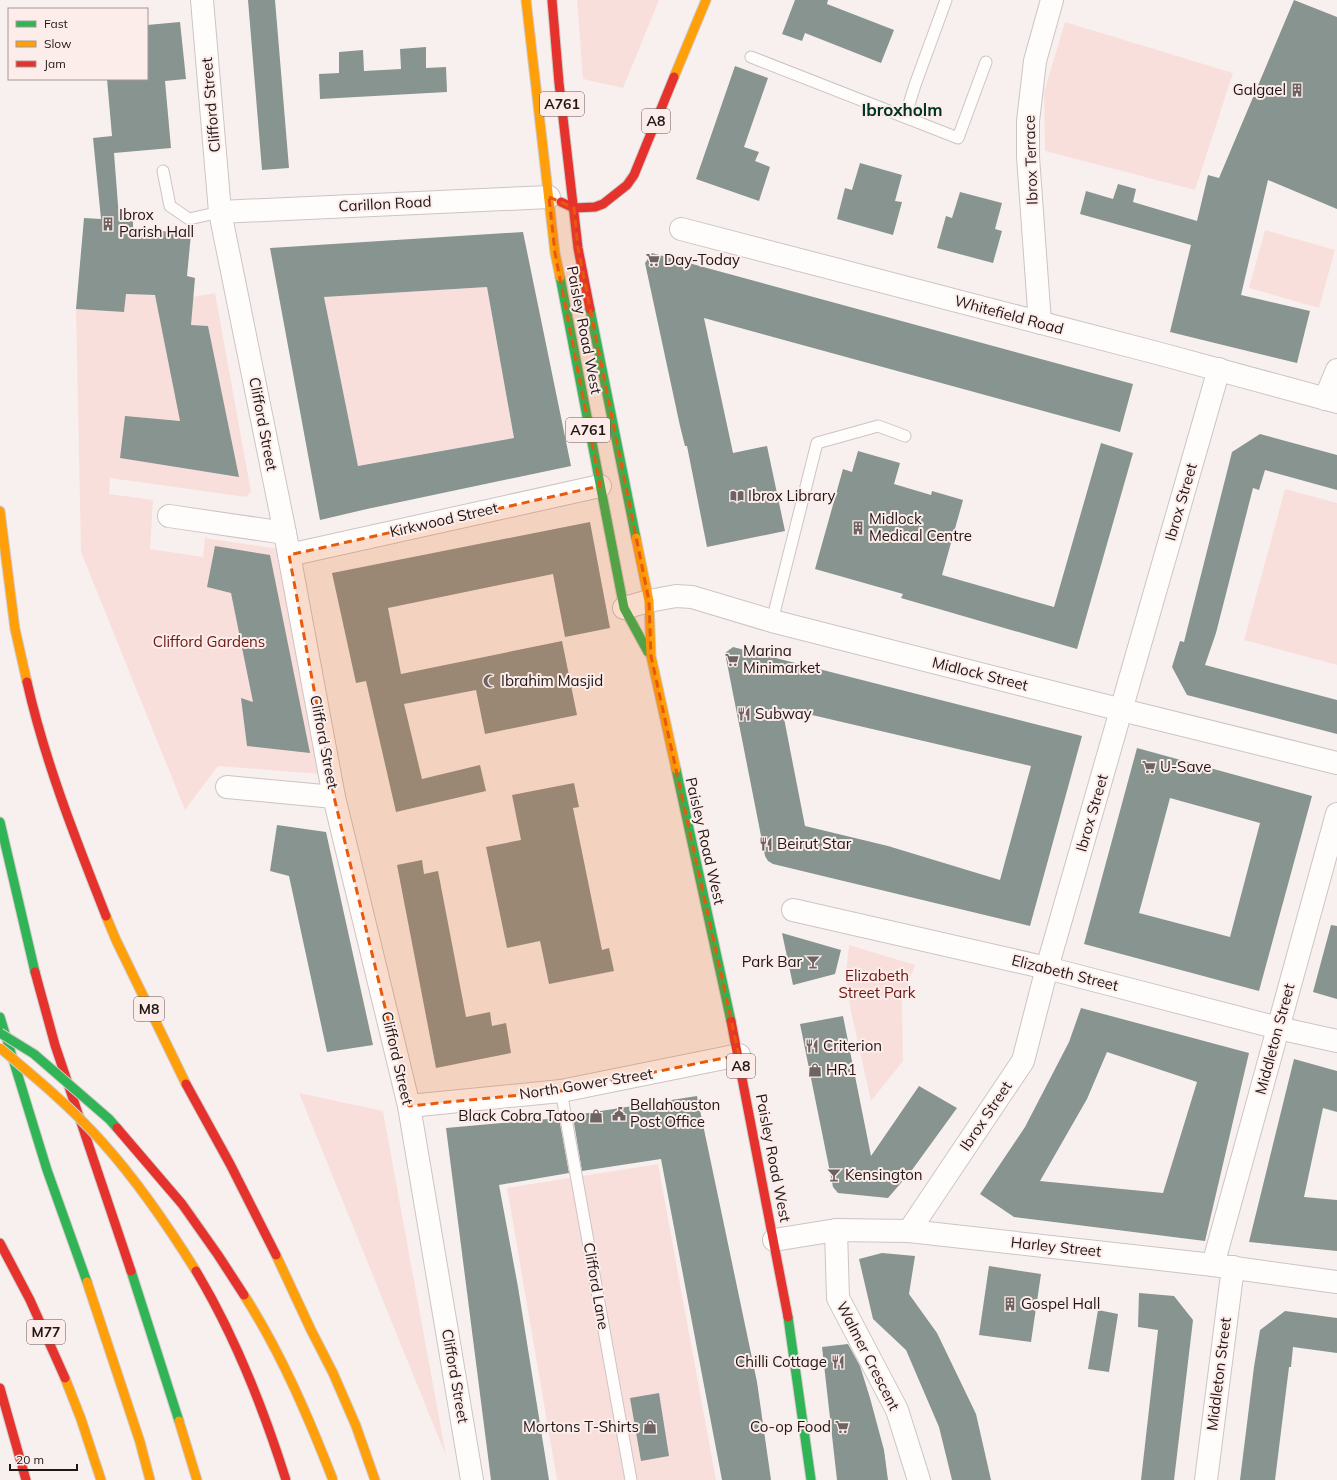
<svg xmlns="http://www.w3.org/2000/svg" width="1337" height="1480" viewBox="0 0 1337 1480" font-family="Mulish,sans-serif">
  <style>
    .green { fill: #f9dfdb }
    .building { fill: #87948f; fill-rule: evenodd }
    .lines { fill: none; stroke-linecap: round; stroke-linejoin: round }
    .lane-casing { stroke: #cdc4c3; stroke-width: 13 }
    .street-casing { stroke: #cdc4c3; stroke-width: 24 }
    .fast-casing { stroke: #d0cbca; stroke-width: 11 }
    .slow-casing { stroke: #d0cbca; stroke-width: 11 }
    .jam-casing { stroke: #d0cbca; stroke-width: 11 }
    .lane { stroke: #fefdfc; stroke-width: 11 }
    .street { stroke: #fefdfc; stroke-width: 22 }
    .fast { stroke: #30b455; stroke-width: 9 }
    .slow { stroke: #ff9f0a; stroke-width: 9 }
    .jam { stroke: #e5322d; stroke-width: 9 }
    .fast-bridge-casing { stroke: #d0cbca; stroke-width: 11; stroke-linecap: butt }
    .slow-bridge-casing { stroke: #d0cbca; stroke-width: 11; stroke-linecap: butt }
    .jam-bridge-casing { stroke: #d0cbca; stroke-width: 11; stroke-linecap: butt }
    .fast-bridge { stroke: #30b455; stroke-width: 9 }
    .slow-bridge { stroke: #ff9f0a; stroke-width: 9 }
    .jam-bridge { stroke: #e5322d; stroke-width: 9 }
    .marked { fill: #e8590c; fill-opacity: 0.2; stroke: #e8590c; stroke-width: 3; stroke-dasharray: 8 5; stroke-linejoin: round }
    .labels { text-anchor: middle; stroke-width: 4; stroke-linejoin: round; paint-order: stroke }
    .shield { fill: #fcedea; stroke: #625756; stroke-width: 1 }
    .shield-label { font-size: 14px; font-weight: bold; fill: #201716 }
    .poi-label { font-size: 15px; fill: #201716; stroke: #fcedea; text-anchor: start }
    .street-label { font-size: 15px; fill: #201716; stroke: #fcedea }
    .park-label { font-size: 15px; fill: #6a1814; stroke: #fcedea }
    .quarter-label { font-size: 17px; font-weight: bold; fill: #003426; stroke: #fcedea }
  </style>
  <rect width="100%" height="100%" fill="#f8f0ee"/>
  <g class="green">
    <path d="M577 0H659L623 88 583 79Z"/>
    <path d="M1065 22 1233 73 1195 190 1045 151 1044 92Z"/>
    <path d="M1265 230 1335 250 1319 308 1249 288Z"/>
    <path d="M487 287 514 438 358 466 324 297Z"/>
    <path d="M215 293 251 492 246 497 110 478 109 494 153 500 150 549 203 557 205 538 279 549 319 774 218 766 185 810 81 552 76 309 124 312 126 294 193 297Z"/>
    <path d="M1285 489 1337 503V665L1244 640Z"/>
    <path d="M849 945 915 965 902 1000 903 1061 871 1101 850 1007 846 973Z"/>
    <path d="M299 1093 383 1111 446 1456Z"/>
    <path d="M658 1164 716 1480H557L507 1188Z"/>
  </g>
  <g class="building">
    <path d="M248 0H275L289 168 262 170Z"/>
    <path d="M795 0H828L827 4 894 30 881 63 805 33 802 41 782 34Z"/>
    <path d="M1294 0 1337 17V209L1268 180 1241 295 1310 311 1297 363 1170 332 1191 245 1080 214 1086 191 1113 199 1118 184 1136 189 1133 202 1197 221 1208 175 1219 178Z"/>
    <path d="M180 22 186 79 165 81 171 148 114 153 119 218 133 219V228L191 234 187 276 195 278 191 325 208 326 239 477 120 458 125 416 180 421 155 295 126 294 124 312 76 309 84 218 101 219 93 138 112 136 107 79H147V25Z"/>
    <path d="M426 47V68L446 67 447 92 320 99 319 74 339 73V52L363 50 364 71 401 69 400 49Z"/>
    <path d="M735 66 768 78 744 147 759 152 755 161 770 167 759 201 696 179Z"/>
    <path d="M860 163 902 175 895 201 902 202 893 235 837 219 845 188 852 190Z"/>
    <path d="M960 192 1002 203 995 229 1002 231 993 263 937 248 946 216 952 218Z"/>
    <path d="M523 232 571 466 367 509 320 520 270 248ZM487 287 514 438 358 466 324 297Z"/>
    <path d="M652 253 1133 384 1120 432 704 318 733 453 767 446 785 531 707 547 687 446H685L680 426 645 263Z"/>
    <path d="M1260 434 1337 455V490L1265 470 1259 490 1253 488 1216 633 1205 665 1337 700V734L1187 695 1172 667 1180 641 1184 642 1232 452Z"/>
    <path d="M1101 443 1133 453 1077 649 901 598 903 594 815 569 843 469 852 472 858 451 900 463 894 484 931 495 932 491 963 500 942 575 1054 607Z"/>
    <path d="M590 522 610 628 565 637 553 574 388 608 401 674 562 641 577 715 485 734 476 690 404 704 422 779 480 765 486 791 396 812 366 681 356 683 332 573Z"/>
    <path d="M215 546 270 555 310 753 247 746 241 698 253 702 231 593 207 587Z"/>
    <path d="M733 647 1082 736 1030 926 773 864 768 861 765 856 725 653ZM782 708 1031 766 1000 880 888 846 805 826Z"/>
    <path d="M1137 748 1312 796 1259 991 1084 944ZM1170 798 1260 823 1230 937 1139 913Z"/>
    <path d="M574 783 579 807 573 808 602 950 609 948 614 971 549 984 540 941 507 948 486 847 521 840 512 795Z"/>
    <path d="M277 825 326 832 373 1045 327 1052 289 876 270 871Z"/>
    <path d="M422 860 424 874 438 871 466 1017 490 1012 492 1026 506 1023 511 1053 436 1068 397 865Z"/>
    <path d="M1331 925 1337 926V999L1313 992Z"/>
    <path d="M782 933 841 950 835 974 793 985Z"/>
    <path d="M1081 1008 1249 1053 1205 1241 1014 1217 980 1194 1025 1127 1069 1042ZM1107 1052 1197 1082 1163 1193 1040 1181 1087 1099Z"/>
    <path d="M843 1016 871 1156 919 1086 957 1108 912 1170 888 1198 838 1193 833 1187 800 1024Z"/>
    <path d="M1294 1059 1337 1071V1112L1323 1108 1304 1197 1337 1200V1251L1249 1242Z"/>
    <path d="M697 1096 757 1382 771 1480H722L661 1159 582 1171 573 1117 575 1116V1115Z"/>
    <path d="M559 1118 569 1173 499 1185 518 1287 549 1480H491L446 1128Z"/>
    <path d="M882 1253 915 1256 909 1294 937 1333 976 1414 991 1480H952L939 1427 906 1350 873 1319 859 1259Z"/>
    <path d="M989 1266 1041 1274 1031 1342 979 1335Z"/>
    <path d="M1139 1293 1174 1296 1193 1320 1174 1480H1141L1158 1330 1138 1327Z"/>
    <path d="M1098 1310 1118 1314 1109 1372 1088 1369Z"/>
    <path d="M1285 1311 1337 1318V1353L1293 1347 1291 1367H1289L1275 1480H1240L1254 1367 1260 1330Z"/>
    <path d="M848 1344 860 1366 870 1398 884 1450 888 1480H837L822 1347Z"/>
    <path d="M659 1393 669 1456 641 1461 630 1398Z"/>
  </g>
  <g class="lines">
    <g class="lane-casing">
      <g id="lane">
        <path d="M751 57 958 138 986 62"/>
        <path d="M905 117 915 85 946 0"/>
        <path d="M163 171 170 206 189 219 220 212"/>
        <path d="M772 621 817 443 878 426 905 436"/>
        <path d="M561 1091 631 1480"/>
      </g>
    </g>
    <g class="street-casing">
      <g id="street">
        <path d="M202 0 220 212 285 533 334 797 409 1106 472 1480"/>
        <path d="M220 212 549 197"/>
        <path d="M681 229 1157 353 1337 402"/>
        <path d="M1040 323 1028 157V121L1035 61 1052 0"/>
        <path d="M1325 399 1337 370"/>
        <path d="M169 516 285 533"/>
        <path d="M289 555 600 486"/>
        <path d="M624 608 649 601 676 596 692 597 772 621 1122 710 1337 763"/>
        <path d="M227 787 334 797"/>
        <path d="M793 910 1047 968 1278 1028 1337 1041"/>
        <path d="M409 1106 561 1091 739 1055"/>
        <path d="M836 1230 838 1298 897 1410 919 1480"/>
        <path d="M909 1231 1023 1061 1047 968 1219 369"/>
        <path d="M774 1240 836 1230 909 1231 1213 1265 1337 1282"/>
        <path d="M1213 1265 1337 814"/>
        <path d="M1206 1480 1233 1267"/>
      </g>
    </g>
    <g class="fast-casing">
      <g id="fast">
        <path d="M560 277 624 608 648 652"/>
        <path d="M590 309 636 538"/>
        <path d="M676 769 731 1021"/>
        <path d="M0 822 35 972"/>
        <path d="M0 1017 47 1170 87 1282"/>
        <path d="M131 1271 179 1421"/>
        <path d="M788 1317 811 1480"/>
      </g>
    </g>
    <g class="slow-casing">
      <g id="slow">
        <path d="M526 0 555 253 560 277"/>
        <path d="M674 77 706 0"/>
        <path d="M0 511 15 629 27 682"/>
        <path d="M636 538 649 601 651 656 676 769"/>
        <path d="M106 916 116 940 186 1084"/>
        <path d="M276 1255 311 1330 333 1373 356 1426 375 1480"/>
        <path d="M87 1282 140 1442 150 1480"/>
        <path d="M65 1378 81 1419 101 1480"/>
        <path d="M179 1421 197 1480"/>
      </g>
    </g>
    <g class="jam-casing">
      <g id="jam">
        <path d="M552 0 559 83 578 248 590 309"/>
        <path d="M561 202 574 208 595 207 603 204 627 185 634 175 674 77"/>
        <path d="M27 682C45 762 76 840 106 916"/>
        <path d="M35 972 55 1045 131 1271"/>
        <path d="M731 1021 788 1317"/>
        <path d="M186 1084 230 1164 276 1255"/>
        <path d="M0 1243 30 1300 65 1378"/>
        <path d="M0 1388 26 1480"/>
      </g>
    </g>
    <use href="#lane" class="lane"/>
    <use href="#street" class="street"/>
    <use href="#fast" class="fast"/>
    <use href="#slow" class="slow"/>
    <use href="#jam" class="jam"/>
    <g class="fast-bridge-casing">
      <path id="fast-bridge" d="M0 1033 34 1054 109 1119 117 1128"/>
    </g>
    <g class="slow-bridge-casing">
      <g id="slow-bridge">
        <path d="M0 1048C36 1078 72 1108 103 1143 138 1182 168 1226 196 1271"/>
        <path d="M244 1295C281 1353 308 1416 333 1480"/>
      </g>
    </g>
    <g class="jam-bridge-casing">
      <g id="jam-bridge">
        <path d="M117 1128 182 1204 218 1255 244 1295"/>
        <path d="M196 1271C235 1336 263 1407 286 1480"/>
      </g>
    </g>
    <use href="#fast-bridge" class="fast-bridge"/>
    <use href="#slow-bridge" class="slow-bridge"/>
    <use href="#jam-bridge" class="jam-bridge"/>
  </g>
  <path class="marked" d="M549 197 574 208 578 248 649 601 651 656 739 1055 561 1091 409 1106 334 797 289 555 600 486 555 253Z"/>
  <defs>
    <g id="building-bare" transform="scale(1.08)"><path d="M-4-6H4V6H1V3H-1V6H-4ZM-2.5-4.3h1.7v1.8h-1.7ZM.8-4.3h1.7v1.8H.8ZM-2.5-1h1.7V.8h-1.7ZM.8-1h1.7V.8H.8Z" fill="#6c6362" stroke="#fcedea" stroke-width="2.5" paint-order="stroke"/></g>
    <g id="supermarket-bare" transform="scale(1.08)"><path d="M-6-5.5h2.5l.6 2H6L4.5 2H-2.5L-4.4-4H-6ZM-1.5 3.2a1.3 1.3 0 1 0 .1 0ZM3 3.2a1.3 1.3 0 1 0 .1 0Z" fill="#6c6362" stroke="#fcedea" stroke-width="2.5" paint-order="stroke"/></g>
    <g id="library-bare" transform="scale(1.08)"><path d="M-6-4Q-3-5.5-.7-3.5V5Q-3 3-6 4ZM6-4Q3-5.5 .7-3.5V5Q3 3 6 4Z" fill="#6c6362" stroke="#fcedea" stroke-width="2.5" paint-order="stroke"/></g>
    <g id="mosque-bare" transform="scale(1.08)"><path d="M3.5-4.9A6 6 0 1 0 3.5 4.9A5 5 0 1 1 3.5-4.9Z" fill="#6c6362" stroke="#fcedea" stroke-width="2.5" paint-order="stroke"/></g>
    <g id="restaurant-bare" transform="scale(1.08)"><path d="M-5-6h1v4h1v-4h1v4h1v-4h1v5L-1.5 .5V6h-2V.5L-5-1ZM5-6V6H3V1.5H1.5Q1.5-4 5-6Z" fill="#6c6362" stroke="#fcedea" stroke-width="2.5" paint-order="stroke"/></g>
    <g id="bar-bare" transform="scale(1.08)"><path d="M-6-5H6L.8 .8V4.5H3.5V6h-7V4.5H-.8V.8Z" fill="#6c6362" stroke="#fcedea" stroke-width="2.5" paint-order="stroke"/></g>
    <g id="shop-bare" transform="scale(1.08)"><path d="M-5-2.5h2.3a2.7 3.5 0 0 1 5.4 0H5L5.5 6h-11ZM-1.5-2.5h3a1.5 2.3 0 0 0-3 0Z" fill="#6c6362" stroke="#fcedea" stroke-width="2.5" paint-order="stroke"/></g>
    <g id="civic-bare" transform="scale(1.08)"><path d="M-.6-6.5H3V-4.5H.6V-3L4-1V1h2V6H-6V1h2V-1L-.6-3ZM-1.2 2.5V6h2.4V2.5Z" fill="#6c6362" stroke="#fcedea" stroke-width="2.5" paint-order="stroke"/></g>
  </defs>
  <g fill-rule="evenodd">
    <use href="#building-bare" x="1297" y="90"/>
    <use href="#building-bare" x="108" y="224"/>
    <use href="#supermarket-bare" x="653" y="260"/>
    <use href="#library-bare" x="737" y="496"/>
    <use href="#building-bare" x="858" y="528"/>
    <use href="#supermarket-bare" x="732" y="660"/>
    <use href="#mosque-bare" x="490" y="681"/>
    <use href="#restaurant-bare" x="744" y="714"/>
    <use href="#supermarket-bare" x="1149" y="767"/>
    <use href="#restaurant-bare" x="766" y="844"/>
    <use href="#bar-bare" x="813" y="962"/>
    <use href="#restaurant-bare" x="812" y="1046"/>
    <use href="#shop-bare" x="815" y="1070"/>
    <use href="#civic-bare" x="619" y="1114"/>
    <use href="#shop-bare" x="596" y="1116"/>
    <use href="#bar-bare" x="834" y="1175"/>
    <use href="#building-bare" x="1010" y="1304"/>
    <use href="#restaurant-bare" x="838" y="1362"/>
    <use href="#shop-bare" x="650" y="1427"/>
    <use href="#supermarket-bare" x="842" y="1427"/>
  </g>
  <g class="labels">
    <g class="shield">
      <rect x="540" y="92" width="44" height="24" rx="3"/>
      <rect x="642" y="109" width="28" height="24" rx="3"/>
      <rect x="566" y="418" width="44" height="24" rx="3"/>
      <rect x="134" y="997" width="30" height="24" rx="3"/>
      <rect x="727" y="1054" width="28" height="24" rx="3"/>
      <rect x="27" y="1320" width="38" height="24" rx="3"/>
    </g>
    <g class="shield-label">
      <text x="562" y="109">A761</text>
      <text x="656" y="126">A8</text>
      <text x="588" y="435">A761</text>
      <text x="149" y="1014">M8</text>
      <text x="741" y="1071">A8</text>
      <text x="46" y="1337">M77</text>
    </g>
    <g class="poi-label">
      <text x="1286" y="95" text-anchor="end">Galgael</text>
      <text x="119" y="220">Ibrox<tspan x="119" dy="17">Parish Hall</tspan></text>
      <text x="664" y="265">Day-Today</text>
      <text x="748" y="501">Ibrox Library</text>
      <text x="869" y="524">Midlock<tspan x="869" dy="17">Medical Centre</tspan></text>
      <text x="743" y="656">Marina<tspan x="743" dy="17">Minimarket</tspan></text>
      <text x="501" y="686">Ibrahim Masjid</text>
      <text x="755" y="719">Subway</text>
      <text x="1160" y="772">U-Save</text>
      <text x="777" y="849">Beirut Star</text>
      <text x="802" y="967" text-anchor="end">Park Bar</text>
      <text x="823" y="1051">Criterion</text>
      <text x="826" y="1075">HR1</text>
      <text x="630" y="1110">Bellahouston<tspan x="630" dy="17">Post Office</tspan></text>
      <text x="585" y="1121" text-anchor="end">Black Cobra Tatoo</text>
      <text x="845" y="1180">Kensington</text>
      <text x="1021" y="1309">Gospel Hall</text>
      <text x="827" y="1367" text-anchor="end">Chilli Cottage</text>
      <text x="639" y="1432" text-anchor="end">Mortons T-Shirts</text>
      <text x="831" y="1432" text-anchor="end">Co-op Food</text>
    </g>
    <g class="street-label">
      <text transform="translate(211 105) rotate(-95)" y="5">Clifford Street</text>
      <text transform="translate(1031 160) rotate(-92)" y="5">Ibrox Terrace</text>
      <text transform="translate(385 204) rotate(-3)" y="5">Carillon Road</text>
      <text transform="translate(1009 315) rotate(15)" y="5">Whitefield Road</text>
      <text transform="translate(584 330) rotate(79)" y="5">Paisley Road West</text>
      <text transform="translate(263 424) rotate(79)" y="5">Clifford Street</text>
      <text transform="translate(1181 502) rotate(-74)" y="5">Ibrox Street</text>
      <text transform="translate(444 520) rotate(-13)" y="5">Kirkwood Street</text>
      <text transform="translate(980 674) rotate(14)" y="5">Midlock Street</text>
      <text transform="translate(324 742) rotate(79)" y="5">Clifford Street</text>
      <text transform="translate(1092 813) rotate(-74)" y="5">Ibrox Street</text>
      <text transform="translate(705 841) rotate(77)" y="5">Paisley Road West</text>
      <text transform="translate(1065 973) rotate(14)" y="5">Elizabeth Street</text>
      <text transform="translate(1275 1039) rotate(-75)" y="5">Middleton Street</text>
      <text transform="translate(397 1058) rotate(77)" y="5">Clifford Street</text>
      <text transform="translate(586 1084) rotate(-9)" y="5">North Gower Street</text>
      <text transform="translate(986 1116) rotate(-56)" y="5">Ibrox Street</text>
      <text transform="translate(773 1158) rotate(79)" y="5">Paisley Road West</text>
      <text transform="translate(1056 1247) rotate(6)" y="5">Harley Street</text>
      <text transform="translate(596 1286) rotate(80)" y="5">Clifford Lane</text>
      <text transform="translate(868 1356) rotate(63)" y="5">Walmer Crescent</text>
      <text transform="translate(1219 1374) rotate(-83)" y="5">Middleton Street</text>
      <text transform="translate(455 1376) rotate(80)" y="5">Clifford Street</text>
    </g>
    <g class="park-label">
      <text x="209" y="647">Clifford Gardens</text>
      <text x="877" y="981">Elizabeth<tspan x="877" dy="17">Street Park</tspan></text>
    </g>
    <g class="quarter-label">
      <text x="902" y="116">Ibroxholm</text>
    </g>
  </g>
  <rect x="8" y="8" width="140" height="72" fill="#fcedea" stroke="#a49795"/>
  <rect x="16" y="21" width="20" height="6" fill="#30b455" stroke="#a49795"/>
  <text x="44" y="28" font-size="12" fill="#201716">Fast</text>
  <rect x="16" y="41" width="20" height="6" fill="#ff9f0a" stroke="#a49795"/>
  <text x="44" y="48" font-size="12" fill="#201716">Slow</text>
  <rect x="16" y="61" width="20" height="6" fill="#e5322d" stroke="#a49795"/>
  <text x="44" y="68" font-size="12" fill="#201716">Jam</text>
  <path d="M10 1464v6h67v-6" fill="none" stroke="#201716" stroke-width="2"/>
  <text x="16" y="1464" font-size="12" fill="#201716" stroke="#fcedea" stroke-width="3" paint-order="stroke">20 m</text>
</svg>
